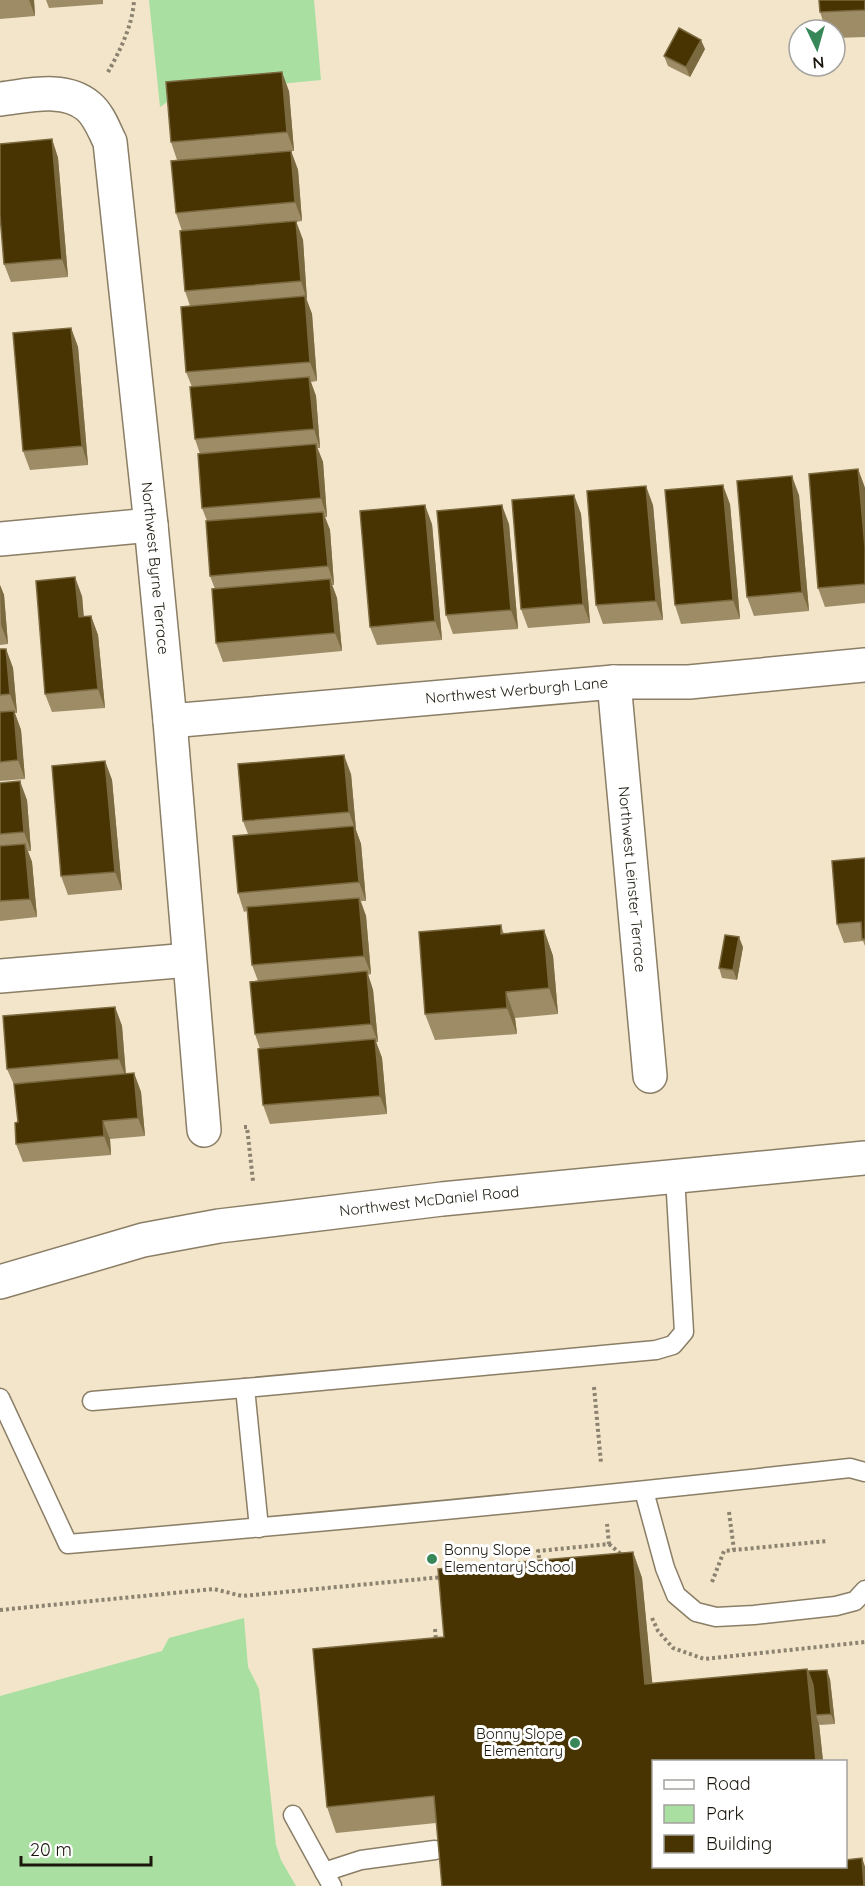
<svg xmlns="http://www.w3.org/2000/svg" width="865" height="1886" viewBox="0 0 865 1886" font-family="Quicksand,sans-serif">
  <style>
    .green { fill: #a9dfa1 }
    .lines { fill: none; stroke-linecap: round; stroke-linejoin: round }
    .service-casing { stroke: #8b7e66; stroke-width: 21 }
    .minor-casing { stroke: #8b7e66; stroke-width: 36 }
    .tertiary-casing { stroke: #8b7e66; stroke-width: 36 }
    .path { stroke: #8b8370; stroke-width: 4; stroke-dasharray: 3 3; stroke-linecap: butt }
    .service { stroke: #fff; stroke-width: 18 }
    .minor { stroke: #fff; stroke-width: 33 }
    .tertiary { stroke: #fff; stroke-width: 33 }
    .wall { fill: #9d8c66 }
    .shaded-wall { fill: #7b693f }
    .building { fill: #483403; stroke: #7b693f; stroke-width: 1.5 }
    .poi-dot { fill: #378758; stroke: #fff; stroke-width: 2 }
    .labels { text-anchor: middle; stroke-width: 6; stroke-linejoin: round; paint-order: stroke }
    .street-label { font-size: 15px; fill: #1b170d; stroke: #fff }
    .poi-label { font-size: 15px; fill: #1b170d; stroke: #fff; text-anchor: start }
  </style>
  <rect width="100%" height="100%" fill="#f2e5ca"/>
  <g class="green">
    <path d="M149 0H314L321 80 179 94 160 107Z"/>
    <path d="M244 1618 248 1667 259 1689 276 1845 281 1860 296 1886H0V1696L162 1651 169 1638Z"/>
  </g>
  <g class="lines">
    <g class="service-casing">
      <g id="service">
        <path d="M0 1398 68 1544C329 1522 590 1497 850 1468L865 1472"/>
        <path d="M92 1401 245 1388"/>
        <path d="M644 1491 665 1568 676 1595 696 1612 716 1617 754 1615 836 1606 855 1601 865 1590"/>
        <path d="M259 1528 245 1388 656 1350 673 1345 684 1332 675 1176"/>
        <path d="M293 1815 332 1886"/>
        <path d="M324 1872 361 1860 435 1850"/>
      </g>
    </g>
    <g class="minor-casing">
      <g id="minor">
        <path id="s1" d="M0 99C28 96 64 86 88 106 99 115 104 130 110 142L151 525 170 721 204 1130"/>
        <path d="M0 539 151 525"/>
        <path id="s2" d="M614 682 650 1076"/>
        <path id="s3" d="M170 721 614 682H689L865 665"/>
        <path d="M0 976 189 960"/>
      </g>
    </g>
    <g class="tertiary-casing">
      <g id="tertiary">
        <path id="s4" d="M0 1282 143 1240 219 1226 442 1199 865 1158"/>
      </g>
    </g>
    <g class="path">
      <path d="M108 72C120 51 133 24 134 0"/>
      <path d="M244 1127H247L253 1181"/>
      <path d="M594 1387 601 1463"/>
      <path d="M729 1512 734 1550"/>
      <path d="M609 1544 622 1555"/>
      <path d="M540 1564 538 1551 609 1544 607 1524"/>
      <path d="M712 1582 724 1551 827 1541"/>
      <path d="M0 1610 214 1589 242 1596 443 1577"/>
      <path d="M652 1618 658 1631 673 1648 704 1659 865 1642"/>
      <path d="M435 1629 436 1641"/>
    </g>
    <use href="#service" class="service"/>
    <use href="#minor" class="minor"/>
    <use href="#tertiary" class="tertiary"/>
  </g>
  <g class="wall">
    <path d="M0 0H34L35 16 0 19Z"/>
    <path d="M46 0H103V4L49 8Z"/>
    <path d="M865 0V37L835 38V30H826L820 12Z"/>
    <path d="M705 49 690 77 668 66 664 56Z"/>
    <path d="M289 91 294 151H291L298 170 302 221 296 222 303 240 307 300 312 314 317 381 311 382 316 396 320 448H317L323 462 327 517H325L330 530 334 585H332L337 598 342 651 223 662 216 643 215 589 210 576 207 521 202 508 200 454 195 439 192 387 186 372 190 306 185 291 182 231 176 213 177 160 171 142Z"/>
    <path d="M52 139 58 158 68 277 11 282 4 264Z"/>
    <path d="M71 328 78 347 88 465 30 470 23 451Z"/>
    <path d="M858 469 865 488V603L825 607 818 588Z"/>
    <path d="M574 495 581 514 590 623 528 628 521 609Z"/>
    <path d="M799 495 809 611 754 616 747 597Z"/>
    <path d="M730 504 740 619 681 624 675 605Z"/>
    <path d="M653 505 663 620 603 624 596 605Z"/>
    <path d="M432 524 442 640 377 645 370 627Z"/>
    <path d="M509 524 518 629 453 634 446 615Z"/>
    <path d="M0 585 4 595 8 644 0 645Z"/>
    <path d="M82 596 84 617 91 616 98 635 105 708 52 712 45 694Z"/>
    <path d="M0 649H6L13 668 17 713H15L21 730 25 779 0 781Z"/>
    <path d="M105 761 112 780 122 890 68 895 61 876Z"/>
    <path d="M351 774 356 830 361 844 366 901H361L366 916 371 974 368 975 373 990 378 1042H376L382 1058 387 1114 270 1124 263 1105 260 1049 255 1034 258 981 252 965 247 911 244 912 238 893 248 834 243 821Z"/>
    <path d="M0 783 27 800 31 851H28L32 862 37 917 0 921Z"/>
    <path d="M865 858V946L863 941 844 943 837 924Z"/>
    <path d="M501 925 504 934 544 930 553 956 558 1014 515 1018 517 1034 435 1040 425 1014Z"/>
    <path d="M743 947 737 980 722 978 719 968Z"/>
    <path d="M115 1007 122 1026 126 1074 134 1073 141 1092 145 1136 110 1139 111 1155 23 1162 16 1144 18 1122 15 1087 7 1069Z"/>
    <path d="M633 1552 642 1578 652 1684 807 1669 808 1671 830 1679 835 1724 820 1725 819 1724 823 1761H654L846 1866 862 1858 865 1867V1886L436 1823 336 1833 327 1807 444 1637Z"/>
  </g>
  <g class="shaded-wall">
    <path d="M29 0H34L35 16Z"/>
    <path d="M701 40 705 49 690 77 686 67Z"/>
    <path d="M282 72 289 91 294 151 287 132Z"/>
    <path d="M52 139 58 158 68 277 62 259Z"/>
    <path d="M291 151 298 170 302 221 295 202Z"/>
    <path d="M296 221 303 240 307 300 301 281Z"/>
    <path d="M305 296 312 314 317 381 310 362Z"/>
    <path d="M71 328 78 347 88 465 82 446Z"/>
    <path d="M309 377 316 396 320 448 314 429Z"/>
    <path d="M316 444 323 462 327 517 321 498Z"/>
    <path d="M858 469 865 488V547Z"/>
    <path d="M792 476 799 495 809 611 802 592Z"/>
    <path d="M723 485 730 504 740 619 733 600Z"/>
    <path d="M646 486 653 505 663 620 656 601Z"/>
    <path d="M574 495 581 514 590 623 583 604Z"/>
    <path d="M425 505 432 524 442 640 435 621Z"/>
    <path d="M502 505 509 524 518 629 511 610Z"/>
    <path d="M323 512 330 530 334 585 328 566Z"/>
    <path d="M75 577 82 596 85 636 79 617Z"/>
    <path d="M330 579 337 598 342 651 335 633Z"/>
    <path d="M0 585 4 595 8 644 1 625Z"/>
    <path d="M91 616 98 635 105 708 98 689Z"/>
    <path d="M6 649 13 668 17 713 10 694Z"/>
    <path d="M14 711 21 730 25 779 18 760Z"/>
    <path d="M344 755 351 774 356 830 361 844 366 901 359 882 354 826 349 812Z"/>
    <path d="M105 761 112 780 122 890 115 872Z"/>
    <path d="M20 781 27 800 31 851 24 832Z"/>
    <path d="M25 844 32 862 37 917 30 899Z"/>
    <path d="M359 898 366 916 371 974 364 956Z"/>
    <path d="M544 930 553 956 558 1014 549 988Z"/>
    <path d="M739 937 743 947 737 980 733 970Z"/>
    <path d="M367 971 373 990 378 1042 371 1024Z"/>
    <path d="M506 992 515 1018 517 1034 507 1008Z"/>
    <path d="M115 1007 122 1026 126 1078 119 1059Z"/>
    <path d="M375 1039 382 1058 387 1114 380 1096Z"/>
    <path d="M134 1073 141 1092 145 1136 138 1118Z"/>
    <path d="M103 1121 110 1139 111 1155 104 1136Z"/>
    <path d="M633 1552 642 1578 654 1700 645 1684Z"/>
    <path d="M807 1669 817 1694 816 1715 819 1724 823 1761H816Z"/>
    <path d="M827 1670 830 1679 835 1724 831 1714Z"/>
    <path d="M862 1858 865 1867V1886H864Z"/>
  </g>
  <g class="building">
    <path d="M819 0H865V10L820 12Z"/>
    <path d="M679 28 701 40 686 67 664 56Z"/>
    <path d="M282 72 287 132 171 142 166 82Z"/>
    <path d="M52 139 62 259 4 264 0 215V144Z"/>
    <path d="M291 151 295 202 176 213 171 161Z"/>
    <path d="M296 221 301 281 185 291 180 231Z"/>
    <path d="M305 296 310 362 186 372 181 307Z"/>
    <path d="M71 328 82 446 23 451 13 333Z"/>
    <path d="M309 377 314 429 195 439 190 387Z"/>
    <path d="M316 444 321 498 202 508 198 454Z"/>
    <path d="M858 469 865 547V584L818 588 809 474Z"/>
    <path d="M792 476 802 592 747 597 737 481Z"/>
    <path d="M723 485 733 600 675 605 665 490Z"/>
    <path d="M646 486 656 601 596 605 587 491Z"/>
    <path d="M574 495 583 604 521 609 512 500Z"/>
    <path d="M425 505 435 621 370 627 360 511Z"/>
    <path d="M502 505 511 610 446 615 437 511Z"/>
    <path d="M323 512 328 566 210 576 206 521Z"/>
    <path d="M75 577 79 617 91 616 98 689 45 694 36 581Z"/>
    <path d="M330 579 335 633 216 643 212 589Z"/>
    <path d="M0 649H6L10 694 0 695Z"/>
    <path d="M14 711 18 760 0 762V712Z"/>
    <path d="M344 755 349 812 243 821 238 764Z"/>
    <path d="M105 761 115 872 61 876 52 766Z"/>
    <path d="M20 781 24 832 0 834V783Z"/>
    <path d="M354 826 359 882 238 893 233 836Z"/>
    <path d="M25 844 30 899 0 901V846Z"/>
    <path d="M865 858V939H862L861 922 837 924 832 861Z"/>
    <path d="M359 898 364 956 252 965 247 907Z"/>
    <path d="M501 925V934L544 930 549 988 506 992 507 1008 425 1014 419 932Z"/>
    <path d="M725 935 739 937 733 970 719 968Z"/>
    <path d="M367 971 371 1024 255 1034 250 982Z"/>
    <path d="M115 1007 119 1059 7 1069 3 1016Z"/>
    <path d="M375 1039 380 1096 263 1105 258 1049Z"/>
    <path d="M134 1073 138 1118 103 1121 104 1136 16 1144 15 1123 18 1122 14 1084Z"/>
    <path d="M633 1552 645 1684 807 1669 816 1761H654V1866H846V1860L862 1858 864 1886H442L434 1796 327 1807 313 1649 444 1637 438 1569Z"/>
    <path d="M827 1670 831 1714 816 1715 813 1685 808 1671Z"/>
  </g>
  <g class="poi-dot">
    <circle cx="432" cy="1559" r="6"/>
    <circle cx="575" cy="1743" r="6"/>
  </g>
  <g class="labels">
    <g class="street-label">
      <text dy="5" stroke="none"><textPath href="#s1" startOffset="562">Northwest Byrne Terrace</textPath></text>
      <text dy="5" stroke="none"><textPath href="#s3" startOffset="348">Northwest Werburgh Lane</textPath></text>
      <text dy="5" stroke="none"><textPath href="#s2" startOffset="198">Northwest Leinster Terrace</textPath></text>
      <text dy="5" stroke="none"><textPath href="#s4" startOffset="438">Northwest McDaniel Road</textPath></text>
    </g>
    <g class="poi-label">
      <text x="444" y="1555">Bonny Slope<tspan x="444" dy="17">Elementary School</tspan></text>
      <text x="563" y="1739" text-anchor="end">Bonny Slope<tspan x="563" dy="17">Elementary</tspan></text>
    </g>
  </g>
  <rect x="652" y="1760" width="195" height="108" fill="#ffffff" stroke="#a4a29e" stroke-width="1.5"/>
  <rect x="664" y="1780" width="30" height="9" fill="#ffffff" stroke="#a4a29e" stroke-width="1.5"/>
  <text x="706" y="1790" font-size="18" fill="#1b170d">Road</text>
  <rect x="664" y="1805" width="30" height="18" fill="#a9dfa1" stroke="#a4a29e" stroke-width="1.5"/>
  <text x="706" y="1820" font-size="18" fill="#1b170d">Park</text>
  <rect x="664" y="1835" width="30" height="18" fill="#483403" stroke="#a4a29e" stroke-width="1.5"/>
  <text x="706" y="1850" font-size="18" fill="#1b170d">Building</text>
  <g transform="translate(817 48) rotate(175)"><circle r="28" fill="#ffffff" stroke="#a4a29e" stroke-width="1.5"/>
  <path d="M0-4.5L10 22L0 15L-10 22Z" fill="#378758"/>
  <text y="-9" font-size="16" font-weight="bold" text-anchor="middle" fill="#1b170d">N</text>
  </g>
  <path d="M21 1856v9h130v-9" fill="none" stroke="#1b170d" stroke-width="3"/>
  <text x="30" y="1856" font-size="18" fill="#1b170d" stroke="#ffffff" stroke-width="4.5" paint-order="stroke">20 m</text>
</svg>
